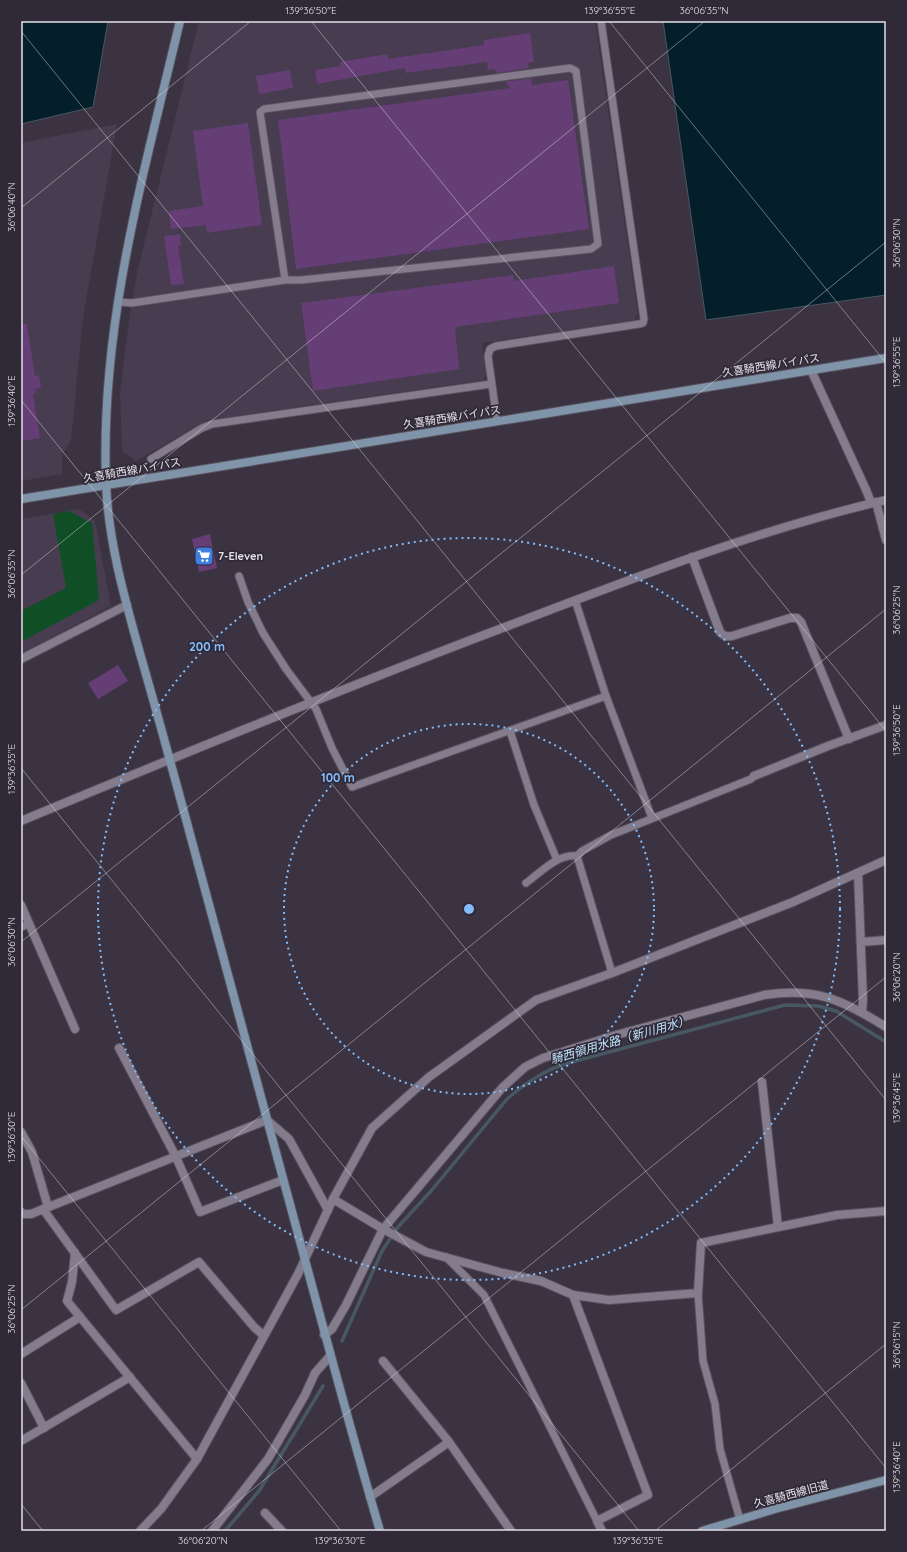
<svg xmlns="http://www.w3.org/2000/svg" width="907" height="1552" viewBox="0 0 907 1552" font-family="Quicksand,'Noto Sans JP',sans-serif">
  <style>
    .built { fill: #473c50 }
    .green { fill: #104f26 }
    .water { fill: #041e2a; stroke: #475863 }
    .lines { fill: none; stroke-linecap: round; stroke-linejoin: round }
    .stream { stroke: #475863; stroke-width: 3.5 }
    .building { fill: #663e76 }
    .lane-casing { stroke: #58525e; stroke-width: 9 }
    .street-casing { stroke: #58525e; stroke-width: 10 }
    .secondary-casing { stroke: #58525e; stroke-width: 10 }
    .lane { stroke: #847c8c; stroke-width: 7 }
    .street { stroke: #847c8c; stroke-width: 8 }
    .secondary { stroke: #7f93a9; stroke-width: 8 }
    .ticks { fill: none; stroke: #e4dfe9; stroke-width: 1; stroke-opacity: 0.45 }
    .ring { fill: none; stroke: #84bcfb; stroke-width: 2; stroke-dasharray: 2 4 }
    .labels { text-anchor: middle; stroke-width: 3.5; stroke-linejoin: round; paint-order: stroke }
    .street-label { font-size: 11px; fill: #e4dfe9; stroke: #302937 }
    .poi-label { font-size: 11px; font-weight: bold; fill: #e4dfe9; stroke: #302937; text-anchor: start }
    .water-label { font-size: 12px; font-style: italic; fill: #bee5fc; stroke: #302937 }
    .centre { fill: #84bcfb; stroke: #302937; stroke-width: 2 }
    .ring-label { font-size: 12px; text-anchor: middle; font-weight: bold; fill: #84bcfb; stroke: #302937; stroke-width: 3.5; stroke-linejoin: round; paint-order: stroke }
    .neatline { fill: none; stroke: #e4dfe9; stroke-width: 1.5 }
    .ticks-label { font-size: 10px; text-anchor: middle; fill: #e4dfe9 }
  </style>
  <rect width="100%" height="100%" fill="#3b3341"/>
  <g class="built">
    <path d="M199 21H595L638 314 634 320 482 343 486 375 483 380 207 420 136 461 122 451 120 392 129 320 137 273Z"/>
    <path d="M117 124 83 318 71 440 62 455V474L21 481V143Z"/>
    <path d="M79 509 95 521 111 606 21 653V519Z"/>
  </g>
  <path class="green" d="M69 511 92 523 99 600 21 642V611L66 588 53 514Z"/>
  <g class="water">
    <path d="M21 21H108L93 107 21 124Z"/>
    <path d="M663 21H886V295L706 320Z"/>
  </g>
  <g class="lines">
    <g class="stream">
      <path d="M342 1341 382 1251 398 1227 431 1191 507 1099C526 1083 544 1070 568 1063L785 1005 818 1006 836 1011 886 1042"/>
      <path d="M225 1531 259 1491 323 1386"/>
    </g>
  </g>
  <g class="building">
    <path d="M530 33 534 62 528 63 529 68 497 73 494 69 488 70 487 62 406 73 405 68 317 84 315 70 341 66 340 62 388 54V59L484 45V40Z"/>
    <path d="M290 70 293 88 259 94 256 76Z"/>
    <path d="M531 78 532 85 568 80 589 229 296 269 278 120 510 88 505 82Z"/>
    <path d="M248 123 262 225 207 233 206 225 171 229 169 211 203 206 193 131Z"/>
    <path d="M180 234 181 245H178L184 284 171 285 164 236Z"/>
    <path d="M614 266 619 303 455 327 459 369 313 391 301 303 513 275 514 281Z"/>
    <path d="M21 324H27L35 376 39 375 41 388 35 389 36 393 33 394 40 438 21 441Z"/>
    <path d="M210 534 217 568 199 572 192 539Z"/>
    <path d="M118 665 128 681 98 699 88 683Z"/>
  </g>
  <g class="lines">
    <g class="lane-casing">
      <g id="lane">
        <path d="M118 302 132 303 285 280H301L591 249 598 244 576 71 570 68 264 109 260 112 285 280"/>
        <path d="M497 421 488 356 490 349 496 346 639 324 643 323 644 319 601 21"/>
        <path d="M151 459 202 428 212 424 491 384"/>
        <path d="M239 576 248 602 263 633 286 669 316 709 332 748 352 787 606 696"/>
        <path d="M575 600 606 696 652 818"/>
        <path d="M510 731 534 805 557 860"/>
        <path d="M577 856 612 973"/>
        <path d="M526 883C541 872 557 854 577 856L582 851 611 835 751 779 754 776"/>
        <path d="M21 927 29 924"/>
        <path d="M446 1257 484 1295 597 1521"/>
        <path d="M698 1293 703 1361 715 1404 720 1449 740 1520"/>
      </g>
    </g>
    <g class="street-casing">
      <g id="street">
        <path d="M811 370 867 492 871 503"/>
        <path d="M876 502 886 540"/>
        <path d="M692 557 720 632C724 636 726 637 732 636L790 618H797L801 622 849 739"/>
        <path d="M21 659 127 605"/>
        <path d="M754 776 828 746 886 725"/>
        <path d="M21 821C187 752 353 684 521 621 641 575 761 529 886 500"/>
        <path d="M858 873 863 1000 862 1012"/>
        <path d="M21 905 75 1029"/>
        <path d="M861 942 886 940"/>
        <path d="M119 1048 176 1157 200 1212 283 1180"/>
        <path d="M762 1082 778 1227"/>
        <path d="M21 1132 32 1152 48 1207"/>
        <path d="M333 1199 383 1229 426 1252 503 1273 541 1281 573 1295 609 1300 698 1293 701 1243 837 1215 886 1211"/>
        <path d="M43 1209 116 1310 199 1262 254 1327 263 1335"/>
        <path d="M21 1212 22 1214H31L267 1120 289 1139 328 1210"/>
        <path d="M75 1253 72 1282 67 1301 197 1459"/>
        <path d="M573 1295 648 1495 597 1521 602 1531"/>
        <path d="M324 1335 332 1329 346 1305 383 1229 502 1088 525 1067 543 1058 616 1035 764 995C816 987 843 1000 886 1027"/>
        <path d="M21 1354 80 1317"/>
        <path d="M383 1361 449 1442 511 1531"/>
        <path d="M21 1383 44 1428"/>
        <path d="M21 1441 130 1377"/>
        <path d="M370 1497 449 1442"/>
        <path d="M265 1513 282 1531"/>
        <path d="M140 1531 161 1509 197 1459 298 1274 333 1199 372 1128 429 1077 536 1000 612 973 793 902 886 860"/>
        <path d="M212 1531 268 1459 305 1395 315 1373 330 1356"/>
      </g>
    </g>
    <g class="secondary-casing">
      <g id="secondary">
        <path d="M180 21C144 173 100 324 106 482 108 541 125 600 141 657 157 712 172 768 187 823 224 964 264 1104 301 1245 327 1341 352 1436 380 1531"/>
        <path d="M21 499 886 358"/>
        <path d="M702 1531 775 1509 886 1480"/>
      </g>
    </g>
    <use href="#lane" class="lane"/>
    <use href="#street" class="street"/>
    <use href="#secondary" class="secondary"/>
  </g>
  <path class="ticks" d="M311 21 886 731M609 21 886 363M21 31 886 1100M21 208 251 21M21 400 886 1468M21 575 705 21M21 768 639 1531M21 942 886 242M21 1136 341 1531M21 1310 886 609M21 1504 43 1531M201 1531 886 977M655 1531 886 1344"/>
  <g class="ring">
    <circle cx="469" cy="909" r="185"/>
    <circle cx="469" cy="909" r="371"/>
  </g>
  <defs>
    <g id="supermarket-square" transform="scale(1)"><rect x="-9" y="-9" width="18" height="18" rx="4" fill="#3f7fe0" stroke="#302937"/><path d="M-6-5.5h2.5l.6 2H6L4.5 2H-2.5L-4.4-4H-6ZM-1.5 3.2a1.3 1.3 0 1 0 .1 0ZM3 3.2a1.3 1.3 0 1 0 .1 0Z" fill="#fff"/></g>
  </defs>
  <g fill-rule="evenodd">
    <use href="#supermarket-square" x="204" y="556"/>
  </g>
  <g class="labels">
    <g class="street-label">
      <text transform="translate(771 365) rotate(-9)" y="4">久喜騎西線バイパス</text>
      <text transform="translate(452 417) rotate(-9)" y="4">久喜騎西線バイパス</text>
      <text transform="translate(132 470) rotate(-10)" y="4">久喜騎西線バイパス</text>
      <text transform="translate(791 1494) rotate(-15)" y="4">久喜騎西線旧道</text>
    </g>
    <g class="poi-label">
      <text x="218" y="560">7-Eleven</text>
    </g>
    <g class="water-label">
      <text transform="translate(620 1040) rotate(-16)" y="4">騎西領用水路（新川用水）</text>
    </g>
  </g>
  <circle cx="469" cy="909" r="6" class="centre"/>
  <g class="ring-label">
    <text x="207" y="651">200 m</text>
    <text x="338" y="782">100 m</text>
  </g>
  <rect width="907" height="1552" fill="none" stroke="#302937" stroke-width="44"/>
  <rect x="22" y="22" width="863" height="1508" class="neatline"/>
  <g class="ticks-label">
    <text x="311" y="14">139°36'50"E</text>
    <text x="610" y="14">139°36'55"E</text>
    <text x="704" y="14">36°06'35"N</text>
    <text transform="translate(11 207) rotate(-90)" y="4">36°06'40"N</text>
    <text transform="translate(896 243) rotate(-90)" y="4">36°06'30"N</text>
    <text transform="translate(896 362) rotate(-90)" y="4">139°36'55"E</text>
    <text transform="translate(11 401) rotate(-90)" y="4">139°36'40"E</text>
    <text transform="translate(11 574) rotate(-90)" y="4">36°06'35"N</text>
    <text transform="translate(896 610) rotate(-90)" y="4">36°06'25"N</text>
    <text transform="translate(896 730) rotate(-90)" y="4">139°36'50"E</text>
    <text transform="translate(11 769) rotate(-90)" y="4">139°36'35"E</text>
    <text transform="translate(11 942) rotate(-90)" y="4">36°06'30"N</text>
    <text transform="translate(896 977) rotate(-90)" y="4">36°06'20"N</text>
    <text transform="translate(896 1098) rotate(-90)" y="4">139°36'45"E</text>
    <text transform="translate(11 1137) rotate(-90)" y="4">139°36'30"E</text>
    <text transform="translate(11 1309) rotate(-90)" y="4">36°06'25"N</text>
    <text transform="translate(896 1345) rotate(-90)" y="4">36°06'15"N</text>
    <text transform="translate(896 1467) rotate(-90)" y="4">139°36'40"E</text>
    <text x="203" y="1544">36°06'20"N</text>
    <text x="340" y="1544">139°36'30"E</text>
    <text x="638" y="1544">139°36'35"E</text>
  </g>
</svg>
